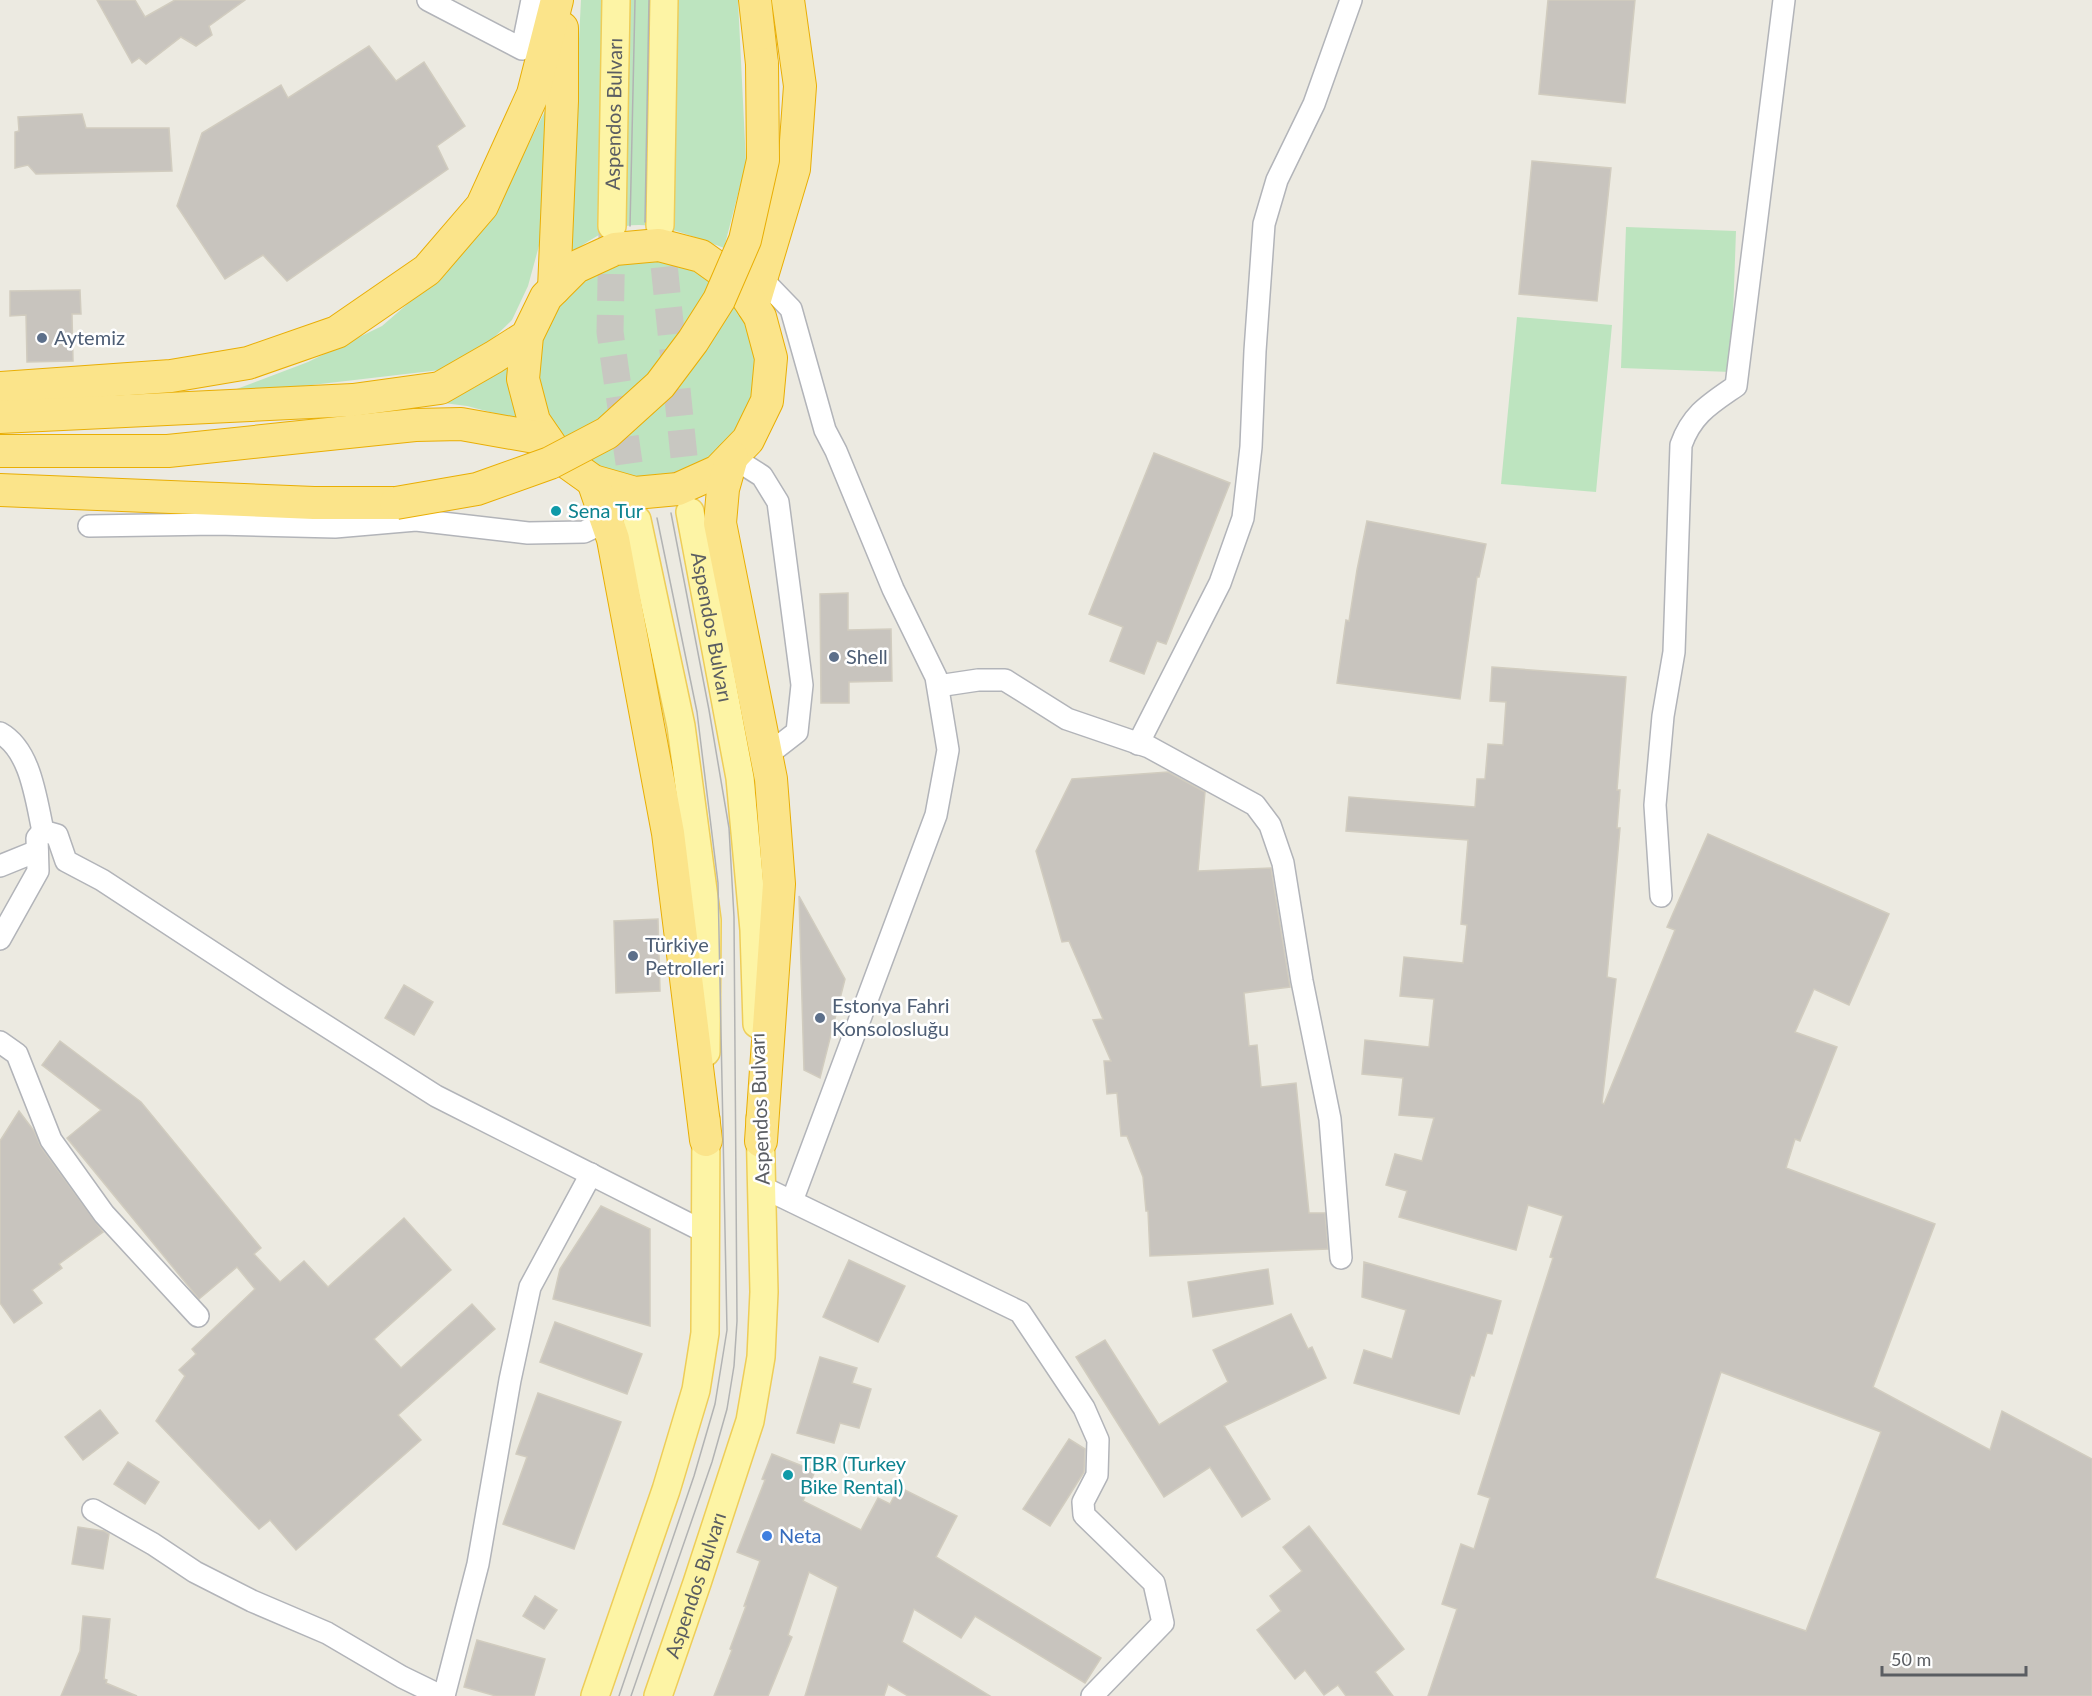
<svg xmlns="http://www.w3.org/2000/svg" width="2092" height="1696" viewBox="0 0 2092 1696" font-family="Lato,sans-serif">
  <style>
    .green { fill: #bde4bf }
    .building { fill: #c8c4be; stroke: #d1ccbf; stroke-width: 1.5; fill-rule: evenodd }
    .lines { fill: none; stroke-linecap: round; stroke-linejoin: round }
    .major-tunnel { stroke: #c8c7c1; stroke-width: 27; stroke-dasharray: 27 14; stroke-linecap: butt }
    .minor-casing { stroke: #b2b4b9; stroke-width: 24 }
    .major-casing { stroke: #eecd58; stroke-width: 30 }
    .highway-casing { stroke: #e9ae04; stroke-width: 34 }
    .minor { stroke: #fff; stroke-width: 21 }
    .major { stroke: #fdf4a5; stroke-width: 27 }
    .highway { stroke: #fbe48a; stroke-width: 32 }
    .tram { stroke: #b2b3b3; stroke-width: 1.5 }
    .highway-bridge-casing { stroke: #e9ae04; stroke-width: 34; stroke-linecap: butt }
    .highway-bridge { stroke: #fbe48a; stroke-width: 32 }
    .service-dot { fill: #5c6f8a; stroke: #fff; stroke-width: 2 }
    .culture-dot { fill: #0f9aa8; stroke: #fff; stroke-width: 2 }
    .shop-dot { fill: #3f7fe0; stroke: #fff; stroke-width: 2 }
    .labels { text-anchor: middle; stroke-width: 5; stroke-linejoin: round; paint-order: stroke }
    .street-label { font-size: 20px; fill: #5a5d62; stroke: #fff }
    .service-label { font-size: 20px; fill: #4e5e75; stroke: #fff; text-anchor: start }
    .culture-label { font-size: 20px; fill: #0d838f; stroke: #fff; text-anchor: start }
    .shop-label { font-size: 20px; fill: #366cbe; stroke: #fff; text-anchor: start }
  </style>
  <rect width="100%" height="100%" fill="#eceae1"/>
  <g class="green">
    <path d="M581 0H738L746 163 724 248C688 235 647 215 608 231 594 236 581 247 568 254Z"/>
    <path d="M548 105 540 242 528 286 512 320 478 353 440 370 218 396 308 362 382 326 449 268 500 201Z"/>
    <path d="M1626 227 1736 231 1731 372 1621 368Z"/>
    <circle cx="647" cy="371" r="110"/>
    <path d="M1517 317 1612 325 1596 492 1501 484Z"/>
    <path d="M508 363 517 419 467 406 436 402 475 387Z"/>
  </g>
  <g class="building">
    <path d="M97 0H135L145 17 175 0H245L209 26 212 35 196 46 181 37 146 64 139 58 132 63Z"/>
    <path d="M1548 0H1635L1625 103 1539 94Z"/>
    <path d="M369 46 396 81 424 62 465 126 437 146 448 169 287 281 263 255 225 279 177 206 202 133 281 85 288 98Z"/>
    <path d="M82 114 86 128H169L172 171 36 174 28 165 15 168V132L19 131 18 117Z"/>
    <path d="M1532 161 1611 168 1597 301 1519 294Z"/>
    <path d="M80 290 81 314H72L73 361 27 362 26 315 10 316V291Z"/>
    <path d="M1154 453 1230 483 1166 644 1157 641 1144 674 1110 661 1123 627 1089 614Z"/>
    <path d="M1367 521 1486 544 1479 577H1477L1460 699 1337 683 1346 620 1349 621 1357 570Z"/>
    <path d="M848 593V630L891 629 892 681 849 682V703H821L820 594Z"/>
    <path d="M1492 667 1626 677 1617 790H1620L1617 828H1620L1607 977 1616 979 1602 1103 1604 1104 1675 930 1667 927 1708 834 1889 914 1849 1005 1814 989 1795 1032 1837 1047 1800 1141 1795 1139 1786 1168 1935 1224 1873 1387 1990 1450 2002 1411 2092 1459V1696H1428L1457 1609 1442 1604 1461 1544 1474 1549 1490 1498 1478 1494 1553 1258 1550 1257 1563 1216 1528 1205 1516 1250 1399 1217 1407 1191 1386 1185 1395 1154 1422 1161 1434 1118 1399 1115 1403 1078 1362 1074 1365 1040 1429 1047 1434 999 1400 996 1404 957 1463 963 1467 925 1461 924 1468 840 1346 831 1349 797 1475 807 1477 779H1485L1488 744 1503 745 1506 702 1490 701ZM1721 1372 1881 1432 1806 1631 1655 1578Z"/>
    <path d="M1168 772 1205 792 1198 871 1271 868 1290 987 1244 993 1249 1046 1257 1045 1261 1087 1296 1083 1309 1213H1325L1328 1249 1150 1256 1148 1211H1146L1143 1177 1127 1136H1121L1117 1093 1107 1094 1104 1061H1111L1093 1020 1103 1019 1069 941 1062 942 1036 851 1072 779Z"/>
    <path d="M799 896 845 979 820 1078 804 1070Z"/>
    <path d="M658 919 660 991 616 993 614 921Z"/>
    <path d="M404 985 433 1002 414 1035 385 1018Z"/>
    <path d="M60 1041 141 1102 261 1248 254 1254 280 1282 304 1261 328 1287 404 1218 451 1270 374 1339 401 1368 472 1304 495 1329 398 1415 421 1440 296 1550 270 1520 259 1529 156 1421 185 1376 179 1370 196 1354 192 1349 255 1289 237 1267 199 1299 67 1138 101 1110 42 1065Z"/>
    <path d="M19 1111 34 1131 41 1147 103 1232 59 1264 62 1268 32 1290 42 1303 14 1323 0 1303V1141Z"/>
    <path d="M601 1206 650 1229V1326L553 1299 560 1269Z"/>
    <path d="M849 1260 905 1286 878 1342 823 1317Z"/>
    <path d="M1364 1262 1501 1301 1492 1334 1487 1333 1474 1376 1471 1375 1459 1414 1354 1383 1364 1350 1392 1359 1406 1310 1362 1297Z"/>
    <path d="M1268 1269 1273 1304 1193 1317 1188 1282Z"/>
    <path d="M1291 1314 1308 1349 1312 1347 1326 1378 1224 1426 1270 1499 1242 1517 1210 1467 1164 1497 1076 1357 1105 1340 1159 1425 1228 1382 1213 1350Z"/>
    <path d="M555 1322 642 1354 627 1394 540 1362Z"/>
    <path d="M820 1357 857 1368 852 1383 871 1389 859 1428 840 1423 834 1443 797 1433Z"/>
    <path d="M538 1393 621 1422 574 1549 503 1524 527 1457 516 1454Z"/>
    <path d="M100 1410 118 1433 83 1460 65 1437Z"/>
    <path d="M1069 1439 1085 1449 1084 1472 1050 1526 1023 1509Z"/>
    <path d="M772 1454 815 1471 803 1501 861 1530 878 1498 890 1504 899 1487 957 1516 936 1557 1101 1658 1085 1683 975 1616 961 1638 914 1609 902 1642 990 1696H908L888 1684 884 1696H805L838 1587 809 1572 788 1635 792 1637 768 1696H714L732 1650 730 1649 746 1606H744L760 1561 737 1552 765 1480 762 1479Z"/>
    <path d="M128 1462 159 1482 145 1504 114 1484Z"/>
    <path d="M1309 1526 1404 1649 1375 1672 1393 1696H1346L1338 1685 1324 1695 1305 1670 1295 1679 1257 1630 1281 1611 1270 1596 1302 1571 1283 1547Z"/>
    <path d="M78 1527 104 1531 109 1534 103 1569 72 1564Z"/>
    <path d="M535 1596 557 1610 544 1629 523 1616Z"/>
    <path d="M83 1616 110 1619 104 1679 107 1680 106 1683 137 1696H61L80 1651Z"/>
    <path d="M477 1640 545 1659 534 1696H496L464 1687Z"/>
  </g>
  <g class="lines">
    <g class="major-tunnel">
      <path d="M660 226 689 505"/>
      <path d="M612 233 610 332 636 511"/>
    </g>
    <g class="minor-casing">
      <g id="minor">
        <path d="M428 0 522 49 532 0"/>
        <path d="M761 278 791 309 825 430 836 451 893 589 936 677 948 750 936 815 792 1201"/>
        <path d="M732 457 762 476 778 502 802 685 797 732 766 756"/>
        <path d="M89 526 216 524 335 527 416 520 528 533 584 532 607 521"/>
        <path d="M938 686 978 680H1005L1067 719 1149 747 1255 805 1270 825 1283 863 1302 981 1330 1119 1341 1258"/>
        <path d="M0 733C31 750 36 800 43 831L57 835 66 861 102 880 279 996 436 1096 705 1232"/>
        <path d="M1138 744 1220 583 1243 518 1251 447 1255 351 1264 224 1277 180 1314 104 1351 0"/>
        <path d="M0 866 37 851"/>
        <path d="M1661 896 1655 805 1663 716 1674 652 1681 445C1692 414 1710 404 1736 386L1784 0"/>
        <path d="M0 939 38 871 37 838 43 831"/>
        <path d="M0 1042 17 1054 51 1140 104 1214 198 1316"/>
        <path d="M762 1187 1020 1312 1084 1408 1098 1440 1097 1475 1083 1502 1084 1515 1154 1583 1163 1623 1092 1696"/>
        <path d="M93 1510 153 1544 195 1572 252 1601 327 1633 402 1677 441 1696"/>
        <path d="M444 1696 478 1564 510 1380 530 1287 591 1174"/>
      </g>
    </g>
    <g class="major-casing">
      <g id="major">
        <path d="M660 225 664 0"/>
        <path id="s1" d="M612 226 616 0"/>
        <path id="s2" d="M690 512 740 778 754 930 757 1024"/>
        <path d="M637 520 681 726 707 920 706 1052"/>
        <path d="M595 1696 666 1490 696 1390 705 1333 706 1120"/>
        <path id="s3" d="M658 1696 697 1583 750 1421 761 1357 764 1292 760 1119"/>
      </g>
    </g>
    <g class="highway-casing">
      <g id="highway">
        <path d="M755 0 762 64"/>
        <path d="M554 289 562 101V28"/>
        <path d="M753 306 794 169 800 86 788 0"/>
        <path d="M0 388 171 376 248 363 337 332 427 270 482 206 533 94 557 0"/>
        <path d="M0 417 353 400 440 388 494 357 527 336 546 297 576 267 615 249 659 245 701 256 736 281 753 306 760 317 771 358 767 401 748 440 718 471 678 489 635 493 593 481 558 456 534 421 523 379 527 336"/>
        <path d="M0 451H168L415 425 461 424 546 439"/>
        <path d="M732 457 723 489 720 523 771 779 779 884 761 1141"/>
        <path d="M593 481 613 539 668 833 706 1140"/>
        <path d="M0 490 314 503H396"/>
      </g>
    </g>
    <use href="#minor" class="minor"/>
    <use href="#major" class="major"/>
    <use href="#highway" class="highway"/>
    <g class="tram">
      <path d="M645 222 649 0"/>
      <path d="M630 226 635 0"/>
      <path d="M619 1696 694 1476 715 1404 727 1330 718 883 697 712 657 518"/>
      <path d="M631 1696 712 1462 727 1409 734 1366 737 1321 734 917 729 828 709 710 671 513"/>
    </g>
    <g class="highway-bridge-casing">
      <path id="highway-bridge" d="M396 503 477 489 550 463 607 433 660 385 693 341 719 300 745 240 763 160 762 64"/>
    </g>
    <use href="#highway-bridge" class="highway-bridge"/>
  </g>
  <g class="service-dot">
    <circle cx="42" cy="338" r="6"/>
    <circle cx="834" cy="657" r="6"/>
    <circle cx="633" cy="956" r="6"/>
    <circle cx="820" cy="1018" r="6"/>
  </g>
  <g class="culture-dot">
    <circle cx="556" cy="511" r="6"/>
    <circle cx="788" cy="1475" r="6"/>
  </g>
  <circle class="shop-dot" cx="767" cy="1536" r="6"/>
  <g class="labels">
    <g class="street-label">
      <text dy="7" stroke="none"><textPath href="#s1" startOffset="112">Aspendos Bulvarı</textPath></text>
      <text dy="7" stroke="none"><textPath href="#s2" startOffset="117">Aspendos Bulvarı</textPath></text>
      <text transform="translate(760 1109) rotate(-92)" y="7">Aspendos Bulvarı</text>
      <text dy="7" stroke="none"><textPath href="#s3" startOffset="117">Aspendos Bulvarı</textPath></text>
    </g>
    <g class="service-label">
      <text x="54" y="345">Aytemiz</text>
      <text x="846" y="664">Shell</text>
      <text x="645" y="952">Türkiye<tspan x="645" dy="23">Petrolleri</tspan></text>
      <text x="832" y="1013">Estonya Fahri<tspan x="832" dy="23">Konsolosluğu</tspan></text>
    </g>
    <g class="culture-label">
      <text x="568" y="518">Sena Tur</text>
      <text x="800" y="1471">TBR (Turkey<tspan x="800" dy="23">Bike Rental)</tspan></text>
    </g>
    <g class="shop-label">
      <text x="779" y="1543">Neta</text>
    </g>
  </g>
  <path d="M1882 1666v9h144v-9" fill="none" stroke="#5a5d62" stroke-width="3"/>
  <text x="1891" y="1666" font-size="18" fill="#5a5d62" stroke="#ffffff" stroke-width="4.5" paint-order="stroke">50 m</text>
</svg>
